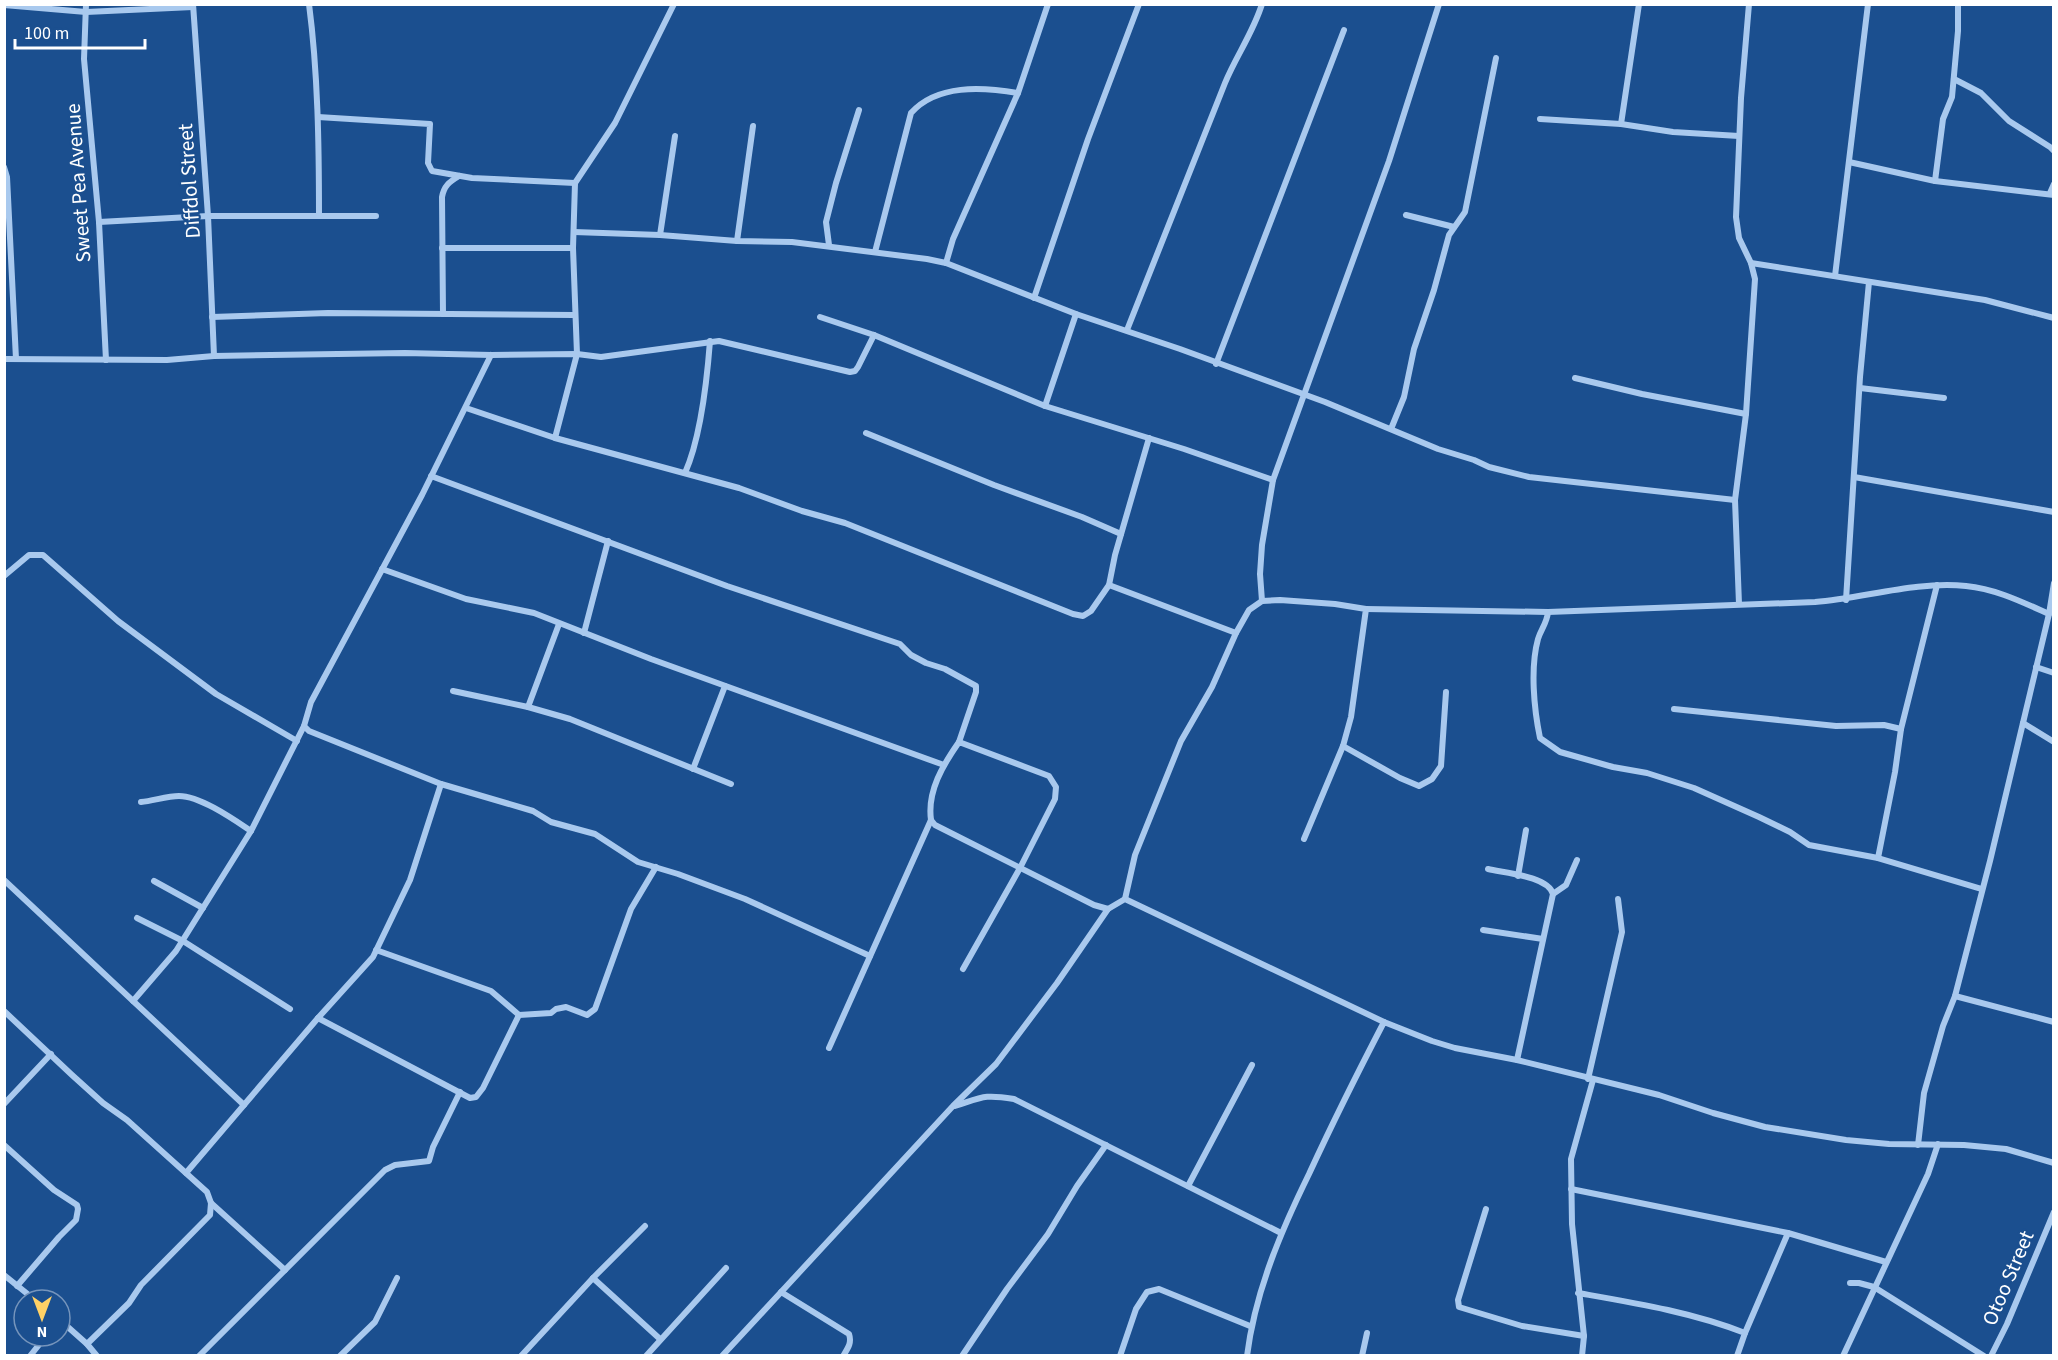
<svg xmlns="http://www.w3.org/2000/svg" width="2058" height="1360" viewBox="0 0 2058 1360" font-family="'Source Sans 3',sans-serif">
  <style>
    .lines { fill: none; stroke-linecap: round; stroke-linejoin: round }
    .street { stroke: #a9c9ee; stroke-width: 6 }
    .labels { text-anchor: middle; stroke-width: 4.5; stroke-linejoin: round; paint-order: stroke }
    .street-label { font-size: 21px; fill: #fff; stroke: #1b4f8f }
  </style>
  <rect width="100%" height="100%" fill="#1b4f8f"/>
  <g class="lines">
    <g class="street">
      <path d="M86 4 84 59 99 222 106 360"/>
      <path d="M193 4 208 216 214 356"/>
      <path d="M309 4C318 73 319 146 319 216"/>
      <path d="M4 5 86 12 193 7"/>
      <path d="M1954 79 1981 93 2009 121 2050 147 2054 151"/>
      <path d="M318 117 430 124 428 163 432 171 472 178 575 183"/>
      <path d="M1540 119 1621 124 1673 132 1739 136"/>
      <path d="M1621 124 1639 4"/>
      <path d="M1849 162 1935 181 2054 195"/>
      <path d="M4 167 7 177 16 359"/>
      <path d="M1935 181 1943 119 1952 97 1958 31V4"/>
      <path d="M2050 193 2054 184"/>
      <path d="M1406 215 1454 227"/>
      <path d="M99 222 208 216H376"/>
      <path d="M574 232 660 235 737 241 792 242 927 259 946 263 1076 314 1180 349 1325 402 1438 449 1474 460 1489 467 1529 477 1735 500"/>
      <path d="M660 235 675 136"/>
      <path d="M737 241 753 126"/>
      <path d="M829 245 826 222 836 183 859 110"/>
      <path d="M442 248H573"/>
      <path d="M875 252 911 113C937 84 982 87 1018 93"/>
      <path d="M946 263 953 239 1018 93 1048 4"/>
      <path d="M1751 263 1985 300 2054 318"/>
      <path d="M1835 276 1868 4"/>
      <path d="M1034 298 1088 139 1139 4"/>
      <path d="M443 314 442 197C444 186 449 182 459 176"/>
      <path d="M212 317 328 313 574 315"/>
      <path d="M820 317 874 335 1045 406 1184 449 1273 480"/>
      <path d="M1127 330C1159 248 1192 166 1225 83 1236 56 1253 33 1262 4"/>
      <path d="M491 355 422 495 311 702 304 726 309 731 441 784 533 811 551 822 595 834 638 862 678 874 745 899 870 956"/>
      <path d="M4 359 167 360 214 356 405 353 491 355 577 354 601 357 719 341 850 372 855 371 858 367 874 335"/>
      <path d="M1216 364 1344 30"/>
      <path d="M1575 378 1642 394 1746 414"/>
      <path d="M1860 388 1944 398"/>
      <path d="M1045 406 1076 314"/>
      <path d="M466 408 555 438 739 488 802 511 845 523 1073 614 1083 616 1091 611 1109 585 1115 555 1149 438"/>
      <path d="M1391 429 1404 397 1414 349 1434 290 1449 235 1465 212 1496 58"/>
      <path d="M866 433 994 485 1082 517 1121 534"/>
      <path d="M555 438 577 354 573 248 575 183 615 123 674 4"/>
      <path d="M685 473C701 437 707 380 710 341"/>
      <path d="M431 476 727 586 900 644 911 655 926 663 945 669 976 686V692L959 742"/>
      <path d="M1854 477 2054 512"/>
      <path d="M382 569 466 599 534 613 651 659 944 765"/>
      <path d="M4 576 29 555H43L118 621 216 694 297 741"/>
      <path d="M1109 585 1236 633"/>
      <path d="M1846 600 1860 377 1869 282"/>
      <path d="M1262 601 1260 574 1262 545 1273 480 1389 161 1439 4"/>
      <path d="M1739 604 1735 500 1746 414 1755 279 1751 263 1739 238 1736 217 1741 98 1749 4"/>
      <path d="M1366 609 1548 612 1815 602C1865 598 1915 581 1966 586 1996 589 2022 602 2049 614"/>
      <path d="M1548 612C1547 623 1541 629 1538 639 1530 668 1534 709 1540 738L1560 752 1613 767 1647 773 1694 788 1759 817 1790 832 1809 845 1878 858 1982 889"/>
      <path d="M584 633 608 541"/>
      <path d="M2036 667 2054 673"/>
      <path d="M453 691 528 707 570 719 731 784"/>
      <path d="M528 707 559 624"/>
      <path d="M1674 709 1836 726 1884 725 1901 729"/>
      <path d="M2023 723 2054 742"/>
      <path d="M1343 746 1400 778 1419 786 1432 779 1441 766 1446 692"/>
      <path d="M693 769 725 686"/>
      <path d="M141 802C153 801 167 796 179 796 200 796 233 819 251 831"/>
      <path d="M931 820 935 825 1094 905 1108 909 1125 899 1384 1022"/>
      <path d="M1878 858 1895 772 1901 729 1937 585"/>
      <path d="M1488 869C1505 873 1548 876 1553 894L1517 1060"/>
      <path d="M1518 876 1526 830"/>
      <path d="M4 880 244 1105"/>
      <path d="M154 881 203 908"/>
      <path d="M1553 894 1566 885 1577 860"/>
      <path d="M1125 899 1135 855 1181 741 1212 687 1236 633 1249 610 1262 601 1280 600 1335 604 1366 609 1351 717 1343 746 1304 839"/>
      <path d="M137 918 183 941 290 1009"/>
      <path d="M1483 930 1543 939"/>
      <path d="M376 950 491 991 519 1015"/>
      <path d="M1955 996 2054 1022"/>
      <path d="M133 1001 176 951 251 831 304 726"/>
      <path d="M4 1011 72 1075 103 1103 127 1120 207 1192 211 1203 210 1215 141 1285 129 1303 87 1344"/>
      <path d="M318 1018 470 1098 476 1097 483 1088 519 1015 551 1013 556 1009 566 1007 587 1015 595 1009 631 909 656 867"/>
      <path d="M829 1048 931 820C927 791 943 765 959 742L1049 776 1056 787 1055 799 1020 868 963 969"/>
      <path d="M1588 1079 1622 932 1618 899"/>
      <path d="M4 1104 51 1054"/>
      <path d="M955 1106C983 1097 984 1094 1014 1099L1281 1233"/>
      <path d="M4 1145 54 1190 77 1205 78 1209 76 1220 59 1237 17 1286"/>
      <path d="M1918 1145 1924 1093 1943 1026 1955 996 1990 861 2049 614 2054 583"/>
      <path d="M186 1173 318 1018 373 957 410 880 441 784"/>
      <path d="M1188 1186 1252 1065"/>
      <path d="M1571 1189 1788 1233 1886 1262"/>
      <path d="M211 1203 285 1270"/>
      <path d="M1486 1209 1458 1300 1459 1307 1522 1326 1584 1336"/>
      <path d="M4 1275 35 1300"/>
      <path d="M593 1278 660 1339"/>
      <path d="M1850 1283H1859L1874 1287 1984 1356"/>
      <path d="M781 1292 849 1334C852 1343 848 1348 843 1356"/>
      <path d="M1578 1293C1635 1303 1691 1312 1745 1333L1737 1356"/>
      <path d="M60 1320 87 1344 97 1356"/>
      <path d="M1745 1333 1788 1233"/>
      <path d="M30 1356 46 1336"/>
      <path d="M199 1356 385 1170 395 1165 429 1161 433 1147 460 1092"/>
      <path d="M340 1356 375 1322 397 1278"/>
      <path d="M521 1356 593 1278 645 1226"/>
      <path d="M646 1356 726 1268"/>
      <path d="M722 1356 953 1106 996 1064 1057 983 1108 909"/>
      <path d="M962 1356 1007 1289 1048 1234 1077 1186 1106 1145"/>
      <path d="M1120 1356 1136 1309 1147 1292 1159 1289 1250 1326"/>
      <path d="M1247 1356C1255 1292 1281 1231 1309 1174 1333 1122 1358 1072 1384 1022L1432 1041 1455 1048 1517 1060 1659 1095 1713 1113 1765 1127 1846 1140 1889 1144 1964 1145 2006 1149 2054 1163"/>
      <path d="M1362 1356 1367 1333"/>
      <path d="M1582 1356 1584 1336 1572 1224 1571 1159 1593 1080"/>
      <path d="M1843 1356 1928 1174 1938 1144"/>
      <path d="M1991 1356 2007 1324 2054 1212"/>
    </g>
  </g>
  <g class="labels">
    <g class="street-label">
      <text transform="translate(189 181) rotate(-94)" y="7">Diffdol Street</text>
      <text transform="translate(78 183) rotate(-94)" y="7">Sweet Pea Avenue</text>
      <text transform="translate(2008 1278) rotate(-67)" y="7">Otoo Street</text>
    </g>
  </g>
  <rect width="2058" height="1360" fill="none" stroke="#ffffff" stroke-width="12"/>
  <g transform="translate(42 1318) rotate(180)"><circle r="28" fill="#1b4f8f" stroke="#7695bc" stroke-width="1.5"/>
  <path d="M0-4.5L10 22L0 15L-10 22Z" fill="#ffd166"/>
  <text y="-9" font-size="16" font-weight="bold" text-anchor="middle" fill="#ffffff">N</text>
  </g>
  <path d="M15 39v9h130v-9" fill="none" stroke="#ffffff" stroke-width="3"/>
  <text x="24" y="39" font-size="18" fill="#ffffff" stroke="#1b4f8f" stroke-width="4.5" paint-order="stroke">100 m</text>
</svg>
